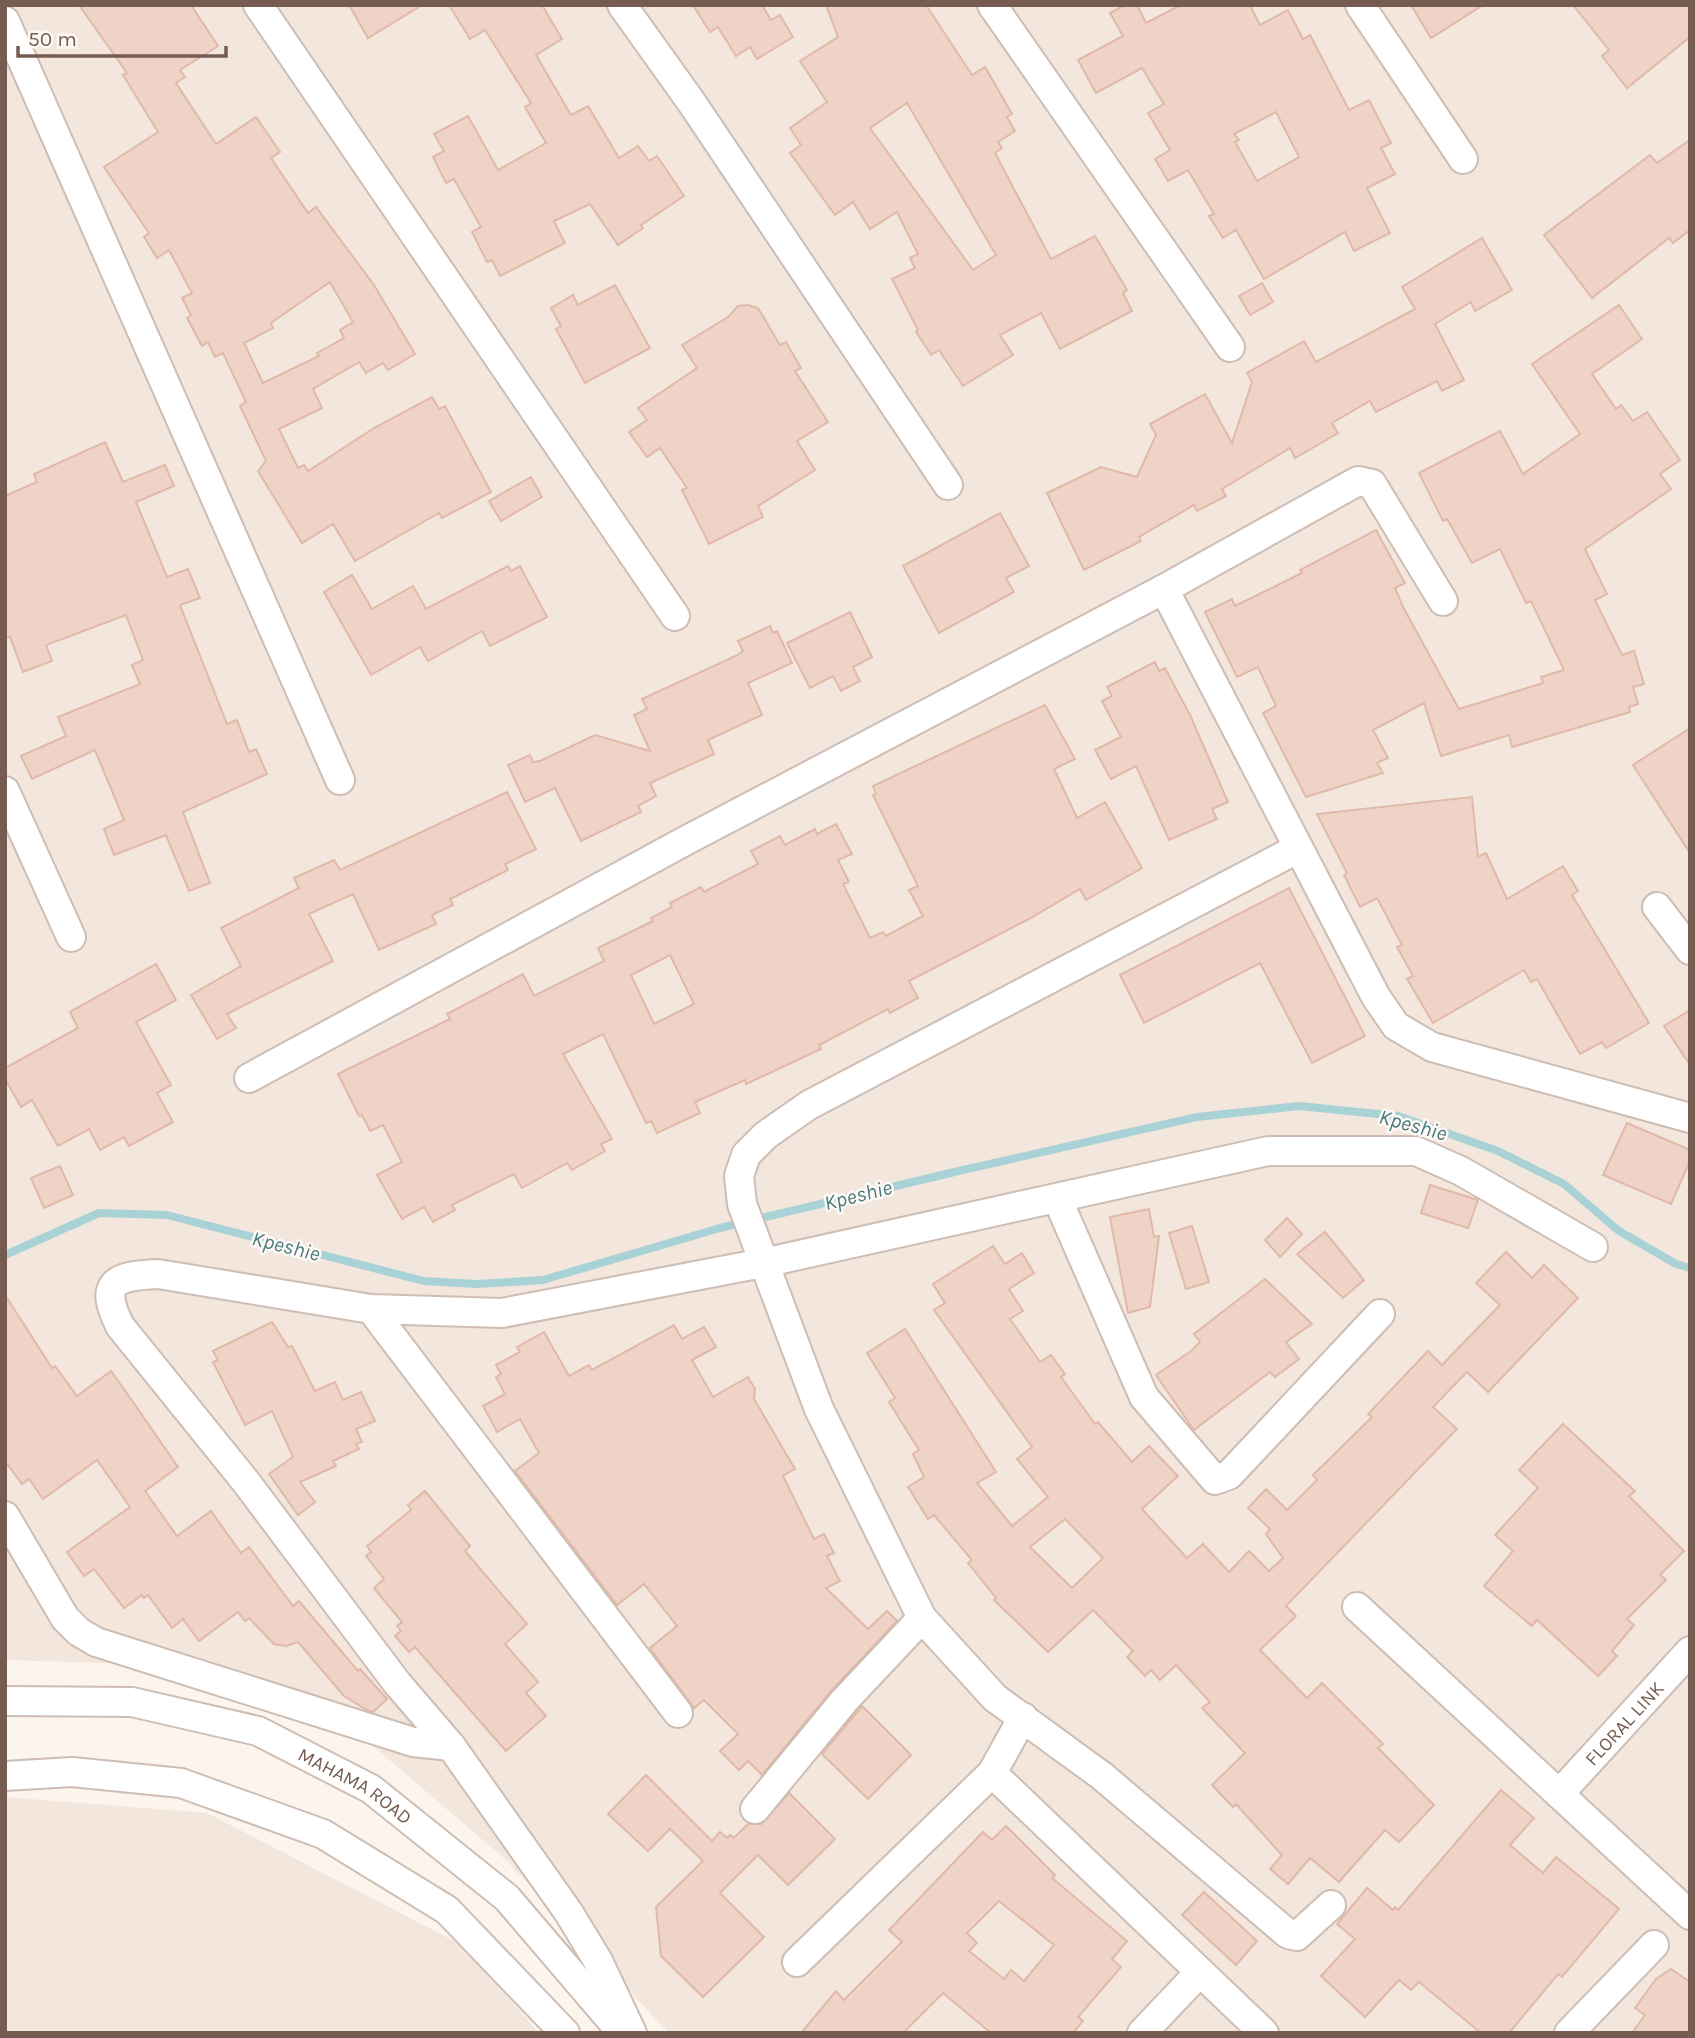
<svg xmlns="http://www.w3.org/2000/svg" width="1695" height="2038" viewBox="0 0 1695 2038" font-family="Karla,sans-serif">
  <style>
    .residential { fill: #f3e6dc }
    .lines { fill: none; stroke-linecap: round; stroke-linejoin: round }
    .stream { stroke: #a9d2d6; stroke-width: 8 }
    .building { fill: #efd3c7; stroke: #e0b9a8; stroke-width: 2; fill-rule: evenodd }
    .minor-casing { stroke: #cebdb3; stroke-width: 32 }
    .minor { stroke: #fff; stroke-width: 28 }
    .labels { text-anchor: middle; stroke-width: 5; stroke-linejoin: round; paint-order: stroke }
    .street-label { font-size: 19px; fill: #765b51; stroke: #fef9f4 }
    .water-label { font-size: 21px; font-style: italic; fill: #487b80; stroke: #fef9f4 }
  </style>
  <rect width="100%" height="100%" fill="#fcf5ed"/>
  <g class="residential">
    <path d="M5 5H1690V2033H669L505 1859 358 1733 177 1665 5 1660Z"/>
    <path d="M5 1797 207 1813 462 1945 539 2033H5Z"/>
  </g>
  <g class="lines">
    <path class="stream" d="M5 1255 99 1213 167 1215 424 1281 477 1284 543 1280 720 1228 963 1170 1197 1117 1299 1106 1398 1116 1498 1151 1564 1184 1619 1231 1676 1264 1690 1268"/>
  </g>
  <g class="building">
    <path d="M79 5H191L218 46 180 70 185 77 176 83 216 144 256 117 280 152 271 158 308 213 316 207 374 285 415 354 388 370 383 363 366 373 359 362 313 389 322 408 279 429 298 468 304 465 308 471 374 428 432 397 439 409 445 406 491 492 442 518 439 513 355 561 333 524 302 543 258 471 266 461 240 406 246 402 223 353 215 357 208 342 202 346 187 318 191 315 182 298 192 293 169 250 157 258 144 237 149 233 104 167 158 132 123 75 127 73ZM330 282 353 322 340 330 344 338 317 353 319 356 263 383 244 343 273 328 271 323Z"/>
    <path d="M349 5H422L368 38Z"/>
    <path d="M449 5H542L562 39 536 55 571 115 588 106 619 158 638 146 649 161 657 156 684 196 641 225 643 228 618 245 590 204 554 221 565 243 500 276 492 260 487 262 472 232 481 227 454 179 446 183 433 157 444 151 434 134 468 116 498 170 546 143 525 107 531 103 485 30 470 39Z"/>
    <path d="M693 5H762L771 20 780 15 793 37 757 59 750 47 736 56 718 27 710 32Z"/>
    <path d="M826 5H926L972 75 985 67 1012 114 1007 117 1015 131 998 142 1002 148 995 153 1051 259 1095 236 1127 290 1123 293 1132 311 1060 349 1041 313 1000 335 1013 355 963 386 939 350 931 355 916 332 918 330 892 279 915 268 910 258 918 254 897 212 870 229 853 202 835 215 790 153 801 145 790 128 827 102 800 61 838 37ZM907 103 996 255 973 270 870 128Z"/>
    <path d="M1125 5H1137L1146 23 1181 5H1250L1260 25 1288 10 1303 39 1310 35 1349 110 1369 100 1391 143 1381 148 1395 174 1367 188 1390 233 1354 251 1345 232 1264 279 1236 230 1223 238 1209 216 1214 214 1188 170 1168 181 1155 159 1170 150 1148 113 1164 104 1142 68 1096 93 1078 60 1123 36 1110 13ZM1276 112 1299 157 1257 181 1235 142 1239 140 1234 134Z"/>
    <path d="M1411 5H1483L1431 38Z"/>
    <path d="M1573 5H1690V37L1627 88 1602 56 1609 50Z"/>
    <path d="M1690 140V230L1673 243 1669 238 1592 298 1544 235 1650 155 1657 163Z"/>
    <path d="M1482 238 1512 290 1475 311 1471 302 1435 324 1464 380 1442 391 1437 381 1376 412 1370 401 1332 423 1338 433 1295 458 1290 448 1222 489 1226 496 1197 511 1194 505 1139 537 1141 541 1084 570 1047 493 1101 467 1137 477 1156 435 1150 424 1205 394 1232 443 1252 382 1247 373 1304 341 1316 362 1415 309 1402 287Z"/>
    <path d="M1262 283 1273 302 1250 315 1239 296Z"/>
    <path d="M615 285 650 348 585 383 556 329 561 326 551 308 573 295 578 305Z"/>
    <path d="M748 305 758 308 780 345 786 342 801 368 795 371 828 422 797 441 815 470 758 506 763 517 709 544 682 490 687 488 660 448 647 457 629 432 647 420 638 408 697 368 682 345 728 317 738 306Z"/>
    <path d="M1619 305 1642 339 1592 374 1616 409 1621 405 1633 421 1647 412 1680 460 1660 474 1671 489 1585 549 1607 594 1595 600 1622 655 1634 651 1644 684 1633 687 1638 704 1629 707 1630 712 1512 747 1509 735 1441 756 1424 703 1373 730 1388 758 1377 763 1383 773 1306 797 1263 713 1276 706 1258 667 1237 677 1205 612 1232 599 1235 606 1302 573 1300 570 1376 530 1405 583 1395 588 1403 607 1459 709 1543 683 1541 677 1564 670 1531 601 1526 603 1500 549 1472 563 1447 519 1443 521 1419 473 1500 431 1523 474 1580 434 1532 364Z"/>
    <path d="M105 442 123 482 165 465 174 486 136 502 167 577 188 569 200 598 180 605 227 724 237 720 249 752 256 749 267 774 183 812 210 883 189 891 166 835 114 855 104 829 124 820 95 750 32 779 21 756 66 736 58 717 140 684 132 665 143 660 126 615 46 645 52 661 23 672 10 637 5 638V496L37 482 34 474Z"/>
    <path d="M531 477 542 497 501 521 489 501Z"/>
    <path d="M1000 513 1029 566 1006 578 1014 592 939 633 903 566Z"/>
    <path d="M508 566 511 571 520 566 547 617 490 646 482 631 428 661 420 647 371 675 324 592 352 575 372 609 413 586 426 609Z"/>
    <path d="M850 612 872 657 853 667 860 681 841 691 833 676 810 688 787 643Z"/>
    <path d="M770 626 773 633 777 631 792 663 748 683 762 715 708 740 714 754 650 783 656 796 638 806 641 812 581 841 555 788 525 802 508 765 530 755 533 762 540 761 595 735 650 751 634 715 647 709 642 699 738 655 743 651 738 641Z"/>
    <path d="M1155 662 1159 671 1165 668 1190 715 1228 802 1212 809 1217 819 1169 840 1136 766 1111 779 1095 750 1121 737 1102 701 1112 696 1107 687Z"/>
    <path d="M1045 705 1075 759 1054 769 1077 818 1105 802 1142 868 1086 900 1080 889 1029 919 909 981 918 998 890 1013 888 1009 819 1045 821 1049 746 1084 745 1080 695 1102 700 1113 657 1133 651 1121 646 1123 603 1034 563 1054 612 1139 601 1144 605 1151 572 1170 567 1163 522 1188 514 1174 452 1205 455 1210 433 1222 424 1207 402 1219 377 1175 402 1162 383 1125 370 1131 362 1115 359 1116 338 1074 450 1019 447 1014 523 974 534 996 604 961 598 948 653 921 651 918 672 907 670 903 701 887 704 892 758 864 751 851 780 836 785 845 815 829 817 834 836 824 852 854 838 860 849 882 843 884 870 938 883 932 886 936 923 916 909 890 918 886 873 795 876 794 873 786ZM670 955 694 1004 654 1024 631 975Z"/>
    <path d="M1690 728V853L1633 765Z"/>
    <path d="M507 792 536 849 505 864 508 870 450 899 453 905 432 915 436 924 379 950 353 894 309 914 333 961 227 1014 236 1028 217 1039 191 995 241 966 221 928 299 888 294 878 334 860 340 870Z"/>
    <path d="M1472 797 1478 857 1486 853 1507 899 1563 866 1578 891 1572 895 1649 1023 1606 1048 1602 1042 1580 1054 1537 979 1531 982 1524 970 1433 1023 1407 979 1413 976 1397 947 1402 945 1377 898 1360 907 1344 875 1347 873 1317 814Z"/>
    <path d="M1289 888 1365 1036 1312 1063 1260 963 1144 1023 1120 975Z"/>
    <path d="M156 964 176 1000 136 1022 171 1085 157 1093 173 1122 129 1146 124 1137 100 1150 89 1129 58 1146 32 1100 21 1107 5 1079V1068L78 1028 70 1012Z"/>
    <path d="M1690 1010V1065L1664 1026Z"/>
    <path d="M1627 1123 1690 1150V1161L1671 1204 1603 1175Z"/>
    <path d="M60 1166 73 1195 44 1208 31 1178Z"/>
    <path d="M1430 1185 1478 1200 1468 1228 1421 1213Z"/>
    <path d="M1149 1209 1154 1237 1159 1236 1150 1307 1128 1313 1110 1217Z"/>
    <path d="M1287 1218 1302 1234 1280 1257 1265 1240Z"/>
    <path d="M1192 1226 1209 1282 1186 1289 1169 1233Z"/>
    <path d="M1325 1232 1364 1280 1343 1298 1297 1254Z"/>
    <path d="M993 1246 1005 1264 1022 1253 1034 1273 1009 1289 1023 1311 1010 1319 1040 1362 1051 1355 1065 1374 1061 1377 1095 1424 1098 1422 1132 1462 1149 1446 1178 1476 1142 1509 1187 1558 1203 1544 1229 1572 1249 1551 1269 1571 1283 1558 1266 1534 1270 1529 1248 1508 1266 1489 1287 1510 1317 1480 1313 1475 1372 1417 1368 1414 1428 1351 1442 1365 1500 1305 1476 1283 1506 1252 1532 1278 1544 1265 1578 1298 1488 1392 1467 1372 1433 1407 1457 1429 1286 1606 1296 1616 1260 1650 1307 1698 1322 1683 1383 1744 1378 1748 1434 1805 1399 1842 1385 1830 1339 1882 1310 1858 1288 1884 1270 1869 1282 1855 1236 1804 1233 1807 1212 1785 1245 1753 1202 1708 1210 1702 1176 1665 1160 1680 1151 1670 1145 1676 1127 1657 1133 1651 1093 1610 1048 1652 994 1600 996 1598 968 1563 972 1560 934 1515 928 1519 908 1487 924 1477 913 1454 919 1450 889 1402 895 1398 867 1353 905 1329 996 1472 977 1483 1012 1526 1048 1497 1017 1459 1032 1447 934 1310 945 1303 933 1284ZM1065 1519 1103 1558 1072 1588 1030 1547Z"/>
    <path d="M1265 1279 1312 1324 1286 1342 1299 1359 1275 1377 1270 1372 1194 1430 1156 1375 1191 1351 1200 1342 1194 1334Z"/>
    <path d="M5 1295 52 1368 55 1366 77 1396 111 1371 133 1402 178 1467 145 1491 177 1536 211 1511 241 1553 249 1547 293 1606 299 1601 358 1671 360 1669 387 1699 373 1712 367 1710 344 1696 298 1642 286 1646 274 1644 249 1618 245 1621 238 1612 199 1641 183 1619 172 1628 148 1595 144 1598 142 1595 124 1608 94 1569 84 1576 67 1552 130 1507 97 1460 43 1499 29 1479 22 1484 5 1461Z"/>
    <path d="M272 1322 288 1347 292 1346 315 1391 335 1382 343 1400 361 1392 375 1421 356 1429 362 1442 356 1444 359 1449 333 1461 336 1466 300 1482 315 1502 298 1515 269 1474 293 1457 272 1411 245 1425 213 1362 218 1360 213 1351Z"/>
    <path d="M674 1325 682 1339 704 1327 716 1347 692 1360 713 1397 748 1377 755 1389 754 1399 795 1469 783 1476 814 1539 824 1534 834 1553 827 1556 840 1581 826 1588 868 1629 887 1611 897 1621 832 1690 762 1775 748 1761 739 1770 720 1751 738 1734 704 1700 694 1708 650 1648 677 1626 644 1584 617 1605 515 1471 539 1453 520 1419 497 1432 483 1406 505 1394 496 1377 501 1374 496 1365 520 1352 517 1347 544 1332 569 1376 589 1365 592 1370Z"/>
    <path d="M1563 1424 1635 1491 1629 1496 1684 1551 1660 1575 1666 1580 1627 1619 1634 1625 1612 1651 1617 1656 1598 1676 1537 1620 1532 1626 1484 1586 1513 1551 1495 1535 1538 1488 1519 1470Z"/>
    <path d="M425 1491 470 1546 465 1551 527 1624 505 1644 538 1682 526 1693 546 1716 506 1751 415 1647 409 1652 395 1636 401 1631 397 1626 402 1622 374 1588 384 1579 366 1556 371 1552 367 1546 411 1510 408 1505Z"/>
    <path d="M862 1706 911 1755 868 1799 822 1754Z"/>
    <path d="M646 1775 712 1841 720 1832 727 1838 730 1835 734 1838 748 1824H761L789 1793 835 1839 788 1885 758 1855 720 1893 764 1937 703 1997 661 1956 656 1907 703 1861 670 1829 648 1851 608 1814Z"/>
    <path d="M1501 1790 1534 1818 1510 1845 1543 1873 1556 1857 1619 1909 1562 1977 1558 1974 1509 2033H1481L1419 1982 1411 1990 1399 1980 1365 2017 1321 1976 1355 1939 1337 1924 1367 1888 1393 1910 1395 1907 1398 1910Z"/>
    <path d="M1006 1826 1055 1875 1052 1878 1127 1941 1112 1959 1121 1967 1078 2017 1083 2021 1073 2033H991L943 1993 903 2033H801L836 1991 844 2000 902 1942 889 1930 983 1832 992 1840ZM999 1901 1054 1945 1024 1981 1011 1970 1004 1979 969 1951 977 1943 967 1933Z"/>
    <path d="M1204 1892 1257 1941 1236 1965 1182 1915Z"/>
    <path d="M1671 1969 1690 1982V2033H1632L1645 2015 1635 2008 1656 1979Z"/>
  </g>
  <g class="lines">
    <g class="minor-casing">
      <g id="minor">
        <path d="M258 5 675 616"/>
        <path d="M622 5 692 103 948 485"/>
        <path d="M992 5 1230 347"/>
        <path d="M1360 5 1463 159"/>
        <path d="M5 21 340 780"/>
        <path d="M1164 589 1376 997 1396 1026 1432 1047 1690 1118"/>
        <path d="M5 791 71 937"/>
        <path d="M1297 849 809 1105 766 1135 746 1155 739 1176 742 1204 819 1409 922 1618 995 1698 1102 1776 1288 1934 1297 1936 1331 1905"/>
        <path d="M1657 907 1690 950"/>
        <path d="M249 1078 685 841 1164 589 1358 481 1372 484 1443 601"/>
        <path d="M1057 1198 1144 1397 1215 1480 1229 1475 1380 1314"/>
        <path d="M371 1309 678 1713"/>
        <path d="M5 1516 65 1618 79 1632 96 1642 413 1742 451 1746"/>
        <path d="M1357 1607 1690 1915"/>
        <path id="s1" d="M5 1701 132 1702 258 1731 371 1789 507 1898 618 2028"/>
        <path d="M992 1773 1023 1717"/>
        <path d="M5 1776 72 1772 181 1783 323 1834 447 1910 565 2033"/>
        <path id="s2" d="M1559 1794 1690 1651"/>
        <path d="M755 1809 844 1701 922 1618"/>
        <path d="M797 1962 992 1773 1264 2033"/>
        <path d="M632 2033 598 1961 569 1913 451 1746 397 1683 246 1482 120 1326C98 1282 115 1276 158 1274L371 1309 502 1313 763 1263 1268 1151H1416L1461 1171 1593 1247"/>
        <path d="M1142 2033 1200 1972"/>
        <path d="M1569 2033 1654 1945"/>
      </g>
    </g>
    <use href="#minor" class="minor"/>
  </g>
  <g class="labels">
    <g class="street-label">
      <text dy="7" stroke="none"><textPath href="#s2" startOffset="96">FLORAL LINK</textPath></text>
      <text dy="7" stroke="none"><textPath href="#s1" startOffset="368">MAHAMA ROAD</textPath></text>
    </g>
    <g class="water-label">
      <text transform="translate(1413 1125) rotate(15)" y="7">Kpeshie</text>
      <text transform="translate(858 1195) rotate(-14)" y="7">Kpeshie</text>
      <text transform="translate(286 1246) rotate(14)" y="7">Kpeshie</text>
    </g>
  </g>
  <rect width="1695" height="2038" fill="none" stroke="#765b51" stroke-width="14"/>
  <path d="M18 46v10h208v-10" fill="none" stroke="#765b51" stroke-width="3.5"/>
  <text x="28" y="46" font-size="21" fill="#765b51" stroke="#fef9f4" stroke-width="5" paint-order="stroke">50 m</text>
</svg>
